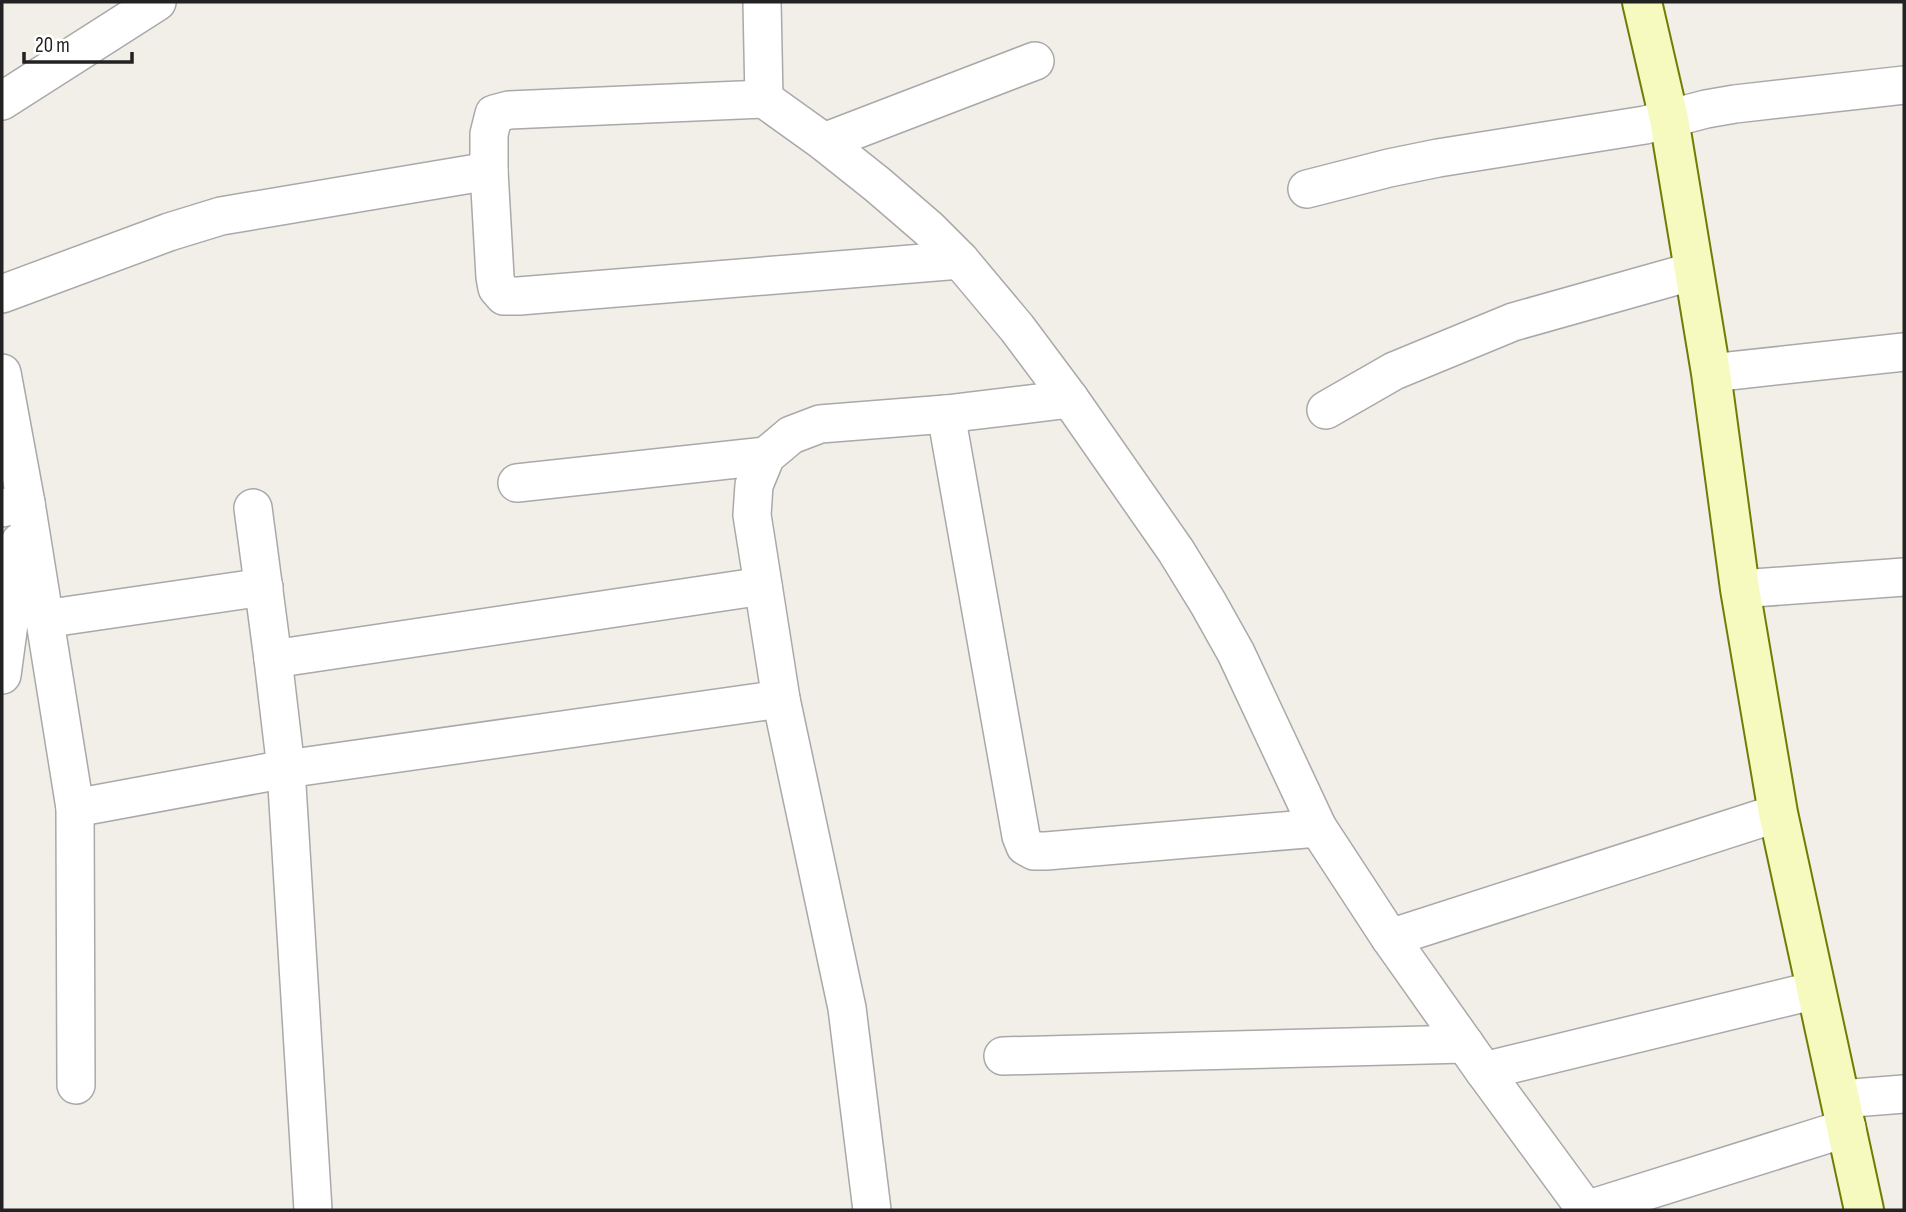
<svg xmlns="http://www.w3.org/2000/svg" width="1906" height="1212" viewBox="0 0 1906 1212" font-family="'Sofia Sans Condensed',sans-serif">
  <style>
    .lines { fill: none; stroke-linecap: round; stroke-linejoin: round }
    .minor-casing { stroke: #a9a9a9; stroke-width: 40 }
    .secondary-casing { stroke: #707d05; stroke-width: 42 }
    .minor { stroke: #fff; stroke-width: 37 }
    .secondary { stroke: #f7fabf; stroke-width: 38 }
  </style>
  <rect width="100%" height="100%" fill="#f2efe9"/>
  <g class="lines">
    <g class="minor-casing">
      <g id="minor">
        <path d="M762 2 764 99 824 142 878 185 929 229 960 260 1017 328 1070 399 1176 551 1208 603 1236 653 1318 828 1390 938 1484 1071 1586 1210"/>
        <path d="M764 99 509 110 494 114 489 134V171L495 277 497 288 504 296H519L960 260"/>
        <path d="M2 101 157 2"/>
        <path d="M824 142 1035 61"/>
        <path d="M1307 189 1389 168 1438 158 1645 125 1706 109 1735 104 1904 85"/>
        <path d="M2 294 169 232 221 216 489 171"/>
        <path d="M2 373 26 503 2 508"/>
        <path d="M1711 373 1904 352"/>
        <path d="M1326 410 1394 371 1513 322 1694 271"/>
        <path d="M946 414 1021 836 1025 846 1034 851H1046L1318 828"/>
        <path d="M517 483 766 456"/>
        <path d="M26 503 75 808 76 1085"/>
        <path d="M253 508 273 659 763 586"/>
        <path d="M1740 589 1904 577"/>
        <path d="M44 619 264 587"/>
        <path d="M273 659 286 769 313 1210"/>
        <path d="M2 675 20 542"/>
        <path d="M75 808 286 769 781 699"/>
        <path d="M1390 938 1778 813"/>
        <path d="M1003 1056 1465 1044"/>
        <path d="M1484 1071 1816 990"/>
        <path d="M1840 1099 1904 1094"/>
        <path d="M872 1210 847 1008 781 699 752 515 754 485 766 456 791 435 820 424 946 414 1070 399"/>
        <path d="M1586 1210 1847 1128"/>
      </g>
    </g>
    <g class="secondary-casing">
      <path id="secondary" d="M1642 2 1669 119 1711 373 1740 589 1778 813 1864 1210"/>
    </g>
    <use href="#minor" class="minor"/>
    <use href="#secondary" class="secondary"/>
  </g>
  <rect width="1906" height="1212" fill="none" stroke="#222222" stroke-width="7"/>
  <path d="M24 52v10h108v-10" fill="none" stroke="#222222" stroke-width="3.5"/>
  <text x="35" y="52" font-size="21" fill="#222222" stroke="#ffffff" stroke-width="5" paint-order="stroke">20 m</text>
</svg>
